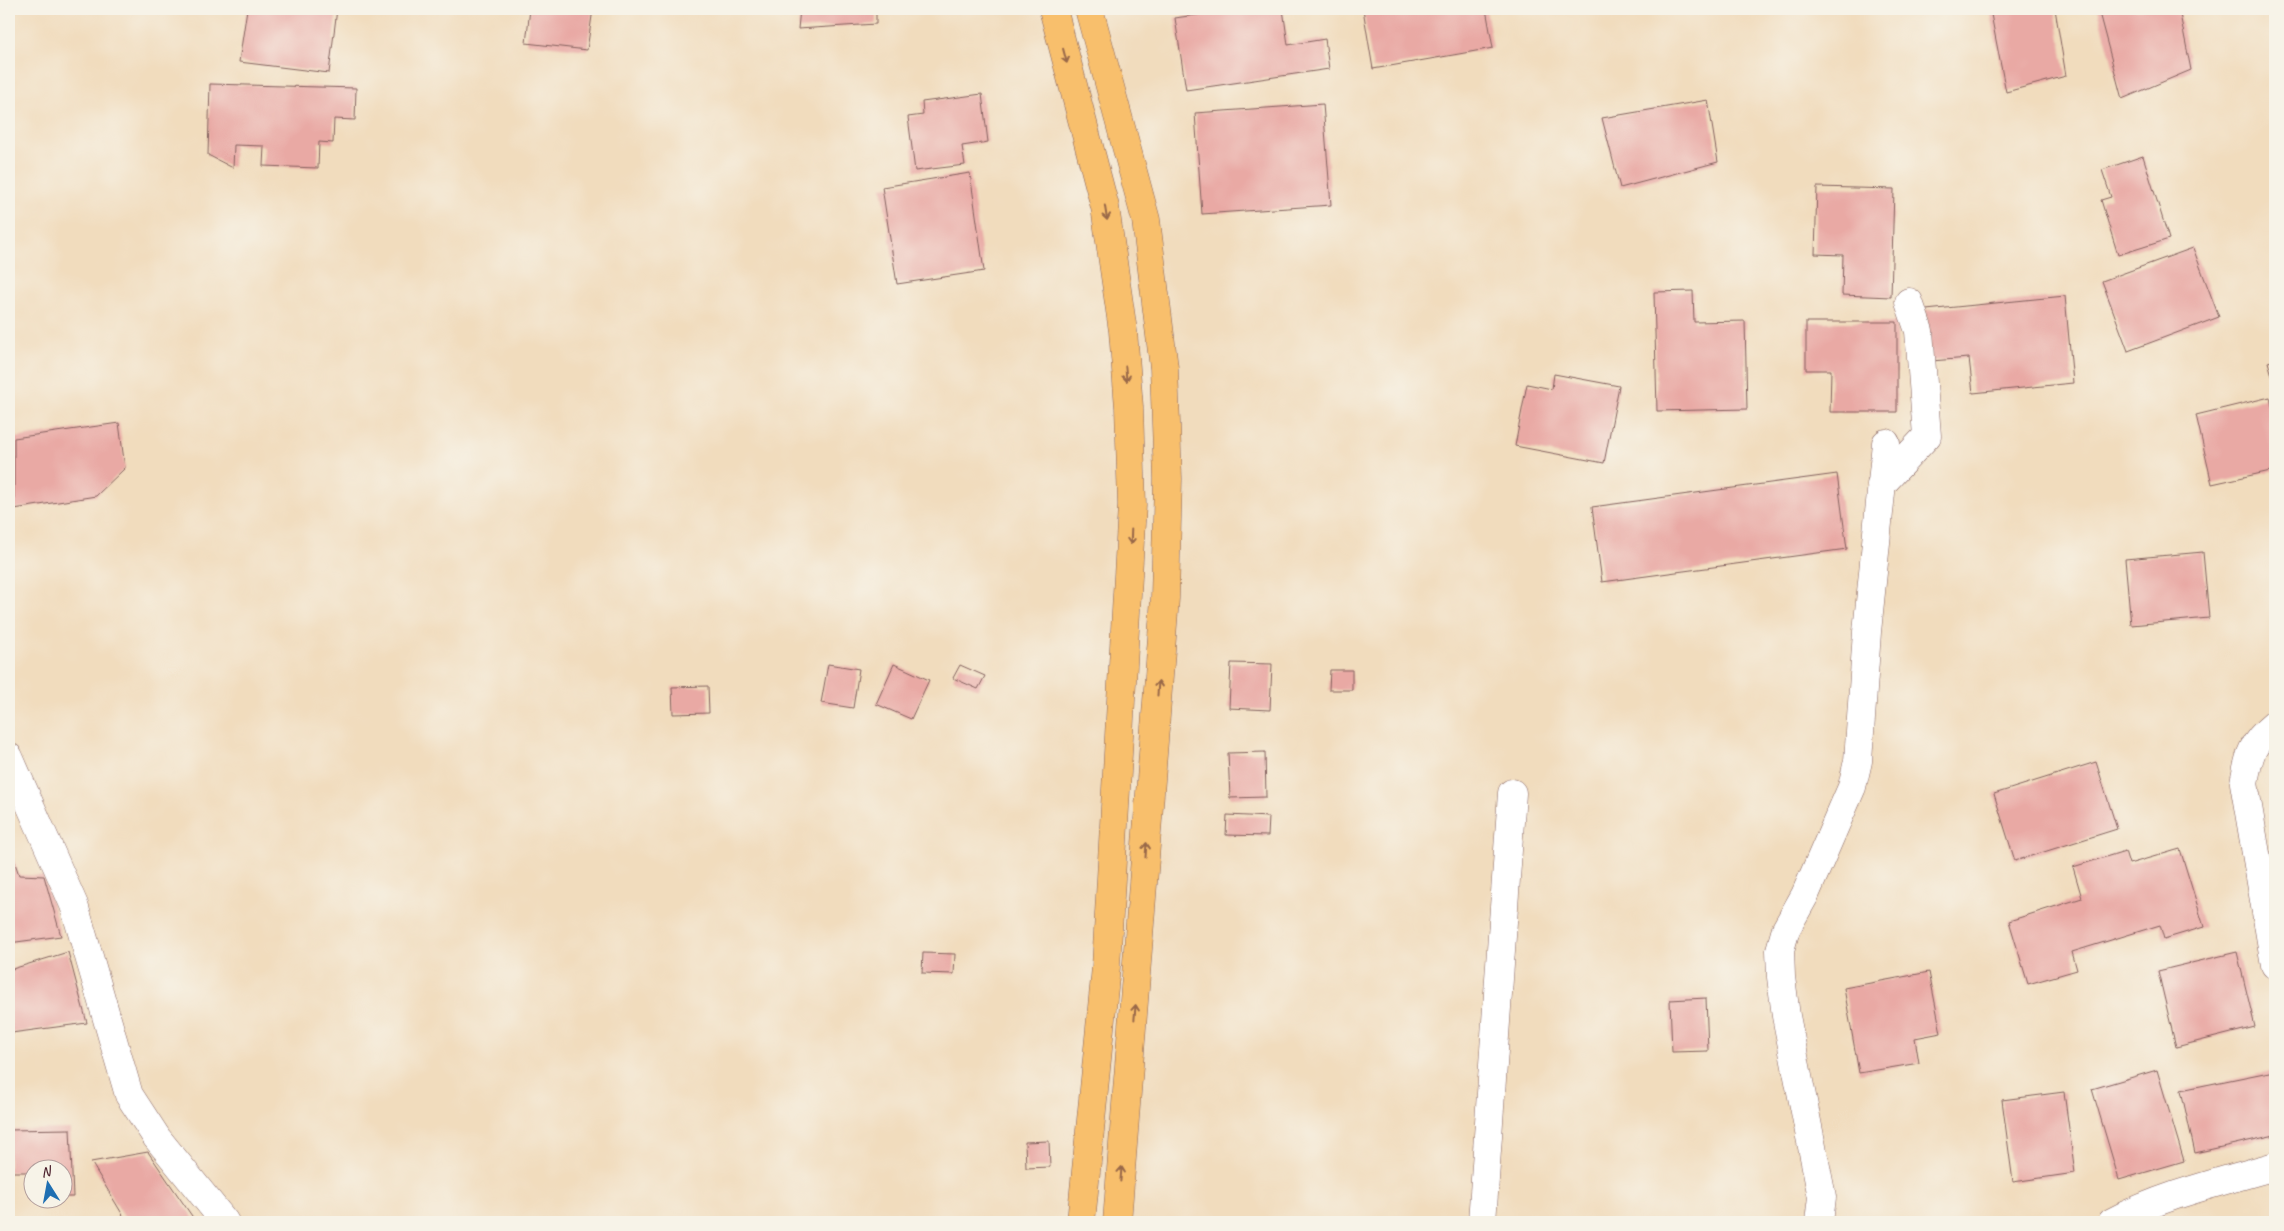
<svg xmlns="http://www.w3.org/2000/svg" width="2284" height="1231" viewBox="0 0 2284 1231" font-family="Caveat,sans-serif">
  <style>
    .building { fill: #e9a9a4 }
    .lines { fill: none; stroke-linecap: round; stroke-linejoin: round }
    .minor-casing { stroke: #84615e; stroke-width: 29 }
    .major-casing { stroke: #84615e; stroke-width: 29 }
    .minor { stroke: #fff; stroke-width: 28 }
    .major { stroke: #f8bf6c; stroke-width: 28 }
    .oneway { stroke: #986748 }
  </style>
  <rect width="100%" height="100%" fill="#f7f3e8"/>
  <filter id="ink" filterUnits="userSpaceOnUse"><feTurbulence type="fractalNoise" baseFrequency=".02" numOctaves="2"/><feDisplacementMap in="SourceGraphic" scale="10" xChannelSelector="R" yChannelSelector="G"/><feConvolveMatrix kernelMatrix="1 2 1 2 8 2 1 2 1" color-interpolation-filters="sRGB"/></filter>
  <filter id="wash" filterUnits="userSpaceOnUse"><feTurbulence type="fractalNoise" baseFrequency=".0096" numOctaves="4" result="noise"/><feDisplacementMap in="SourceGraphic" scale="20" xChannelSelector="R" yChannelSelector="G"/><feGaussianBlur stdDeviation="1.12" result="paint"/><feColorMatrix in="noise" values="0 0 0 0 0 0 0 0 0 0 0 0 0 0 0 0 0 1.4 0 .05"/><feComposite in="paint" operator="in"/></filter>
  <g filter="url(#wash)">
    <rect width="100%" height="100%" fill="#f1dcbd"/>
    <g id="blocks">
      <g class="building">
        <path d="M247 9H337L329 73 239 62Z"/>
        <path d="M530 9H593L587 50 526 43Z"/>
        <path d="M800 9H876V24L798 29Z"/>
        <path d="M1237 9H1283L1288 45 1325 39 1329 69 1186 90 1175 18Z"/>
        <path d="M1363 9H1486L1493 48 1373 69Z"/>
        <path d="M1990 9H2055L2066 76 2006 92Z"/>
        <path d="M2098 9H2179L2191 70 2122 99Z"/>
        <path d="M210 84 356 88 355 120 334 119 333 143 319 142 318 168 263 166 264 146 234 145 233 168 208 155Z"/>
        <path d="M982 94 988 142 962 146 965 165 915 171 908 117 923 115 922 102Z"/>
        <path d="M1708 100 1718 162 1620 188 1602 118Z"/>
        <path d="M1323 104 1331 205 1202 214 1195 113Z"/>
        <path d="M2143 156 2169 239 2118 255 2101 200 2111 197 2102 170Z"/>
        <path d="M970 173 984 271 897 284 882 187Z"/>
        <path d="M1817 187 1894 189 1891 297 1842 295 1843 255 1815 254Z"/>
        <path d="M2193 248 2219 317 2128 351 2102 281Z"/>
        <path d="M1693 291 1694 322 1745 321 1747 409 1657 411 1654 292Z"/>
        <path d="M2065 296 2073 383 1973 393 1969 358 1931 361 1926 310Z"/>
        <path d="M1806 322H1897V412H1830L1831 370H1806Z"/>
        <path d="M2275 360V385L2268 362Z"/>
        <path d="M1554 374 1619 386 1604 463 1515 446 1527 384 1552 389Z"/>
        <path d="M2270 397 2275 420V470L2212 484 2196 415Z"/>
        <path d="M119 423 125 468 96 496 14 509V438Z"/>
        <path d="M1837 474 1847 549 1602 582 1592 507Z"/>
        <path d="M2203 552 2209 618 2131 625 2125 559Z"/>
        <path d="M1231 663 1272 664 1270 710 1229 708Z"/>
        <path d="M828 664 859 669 853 708 821 703Z"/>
        <path d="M894 664 929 680 911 719 876 704Z"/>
        <path d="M960 665 985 676 978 689 953 678Z"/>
        <path d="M1330 670H1352V690H1329Z"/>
        <path d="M708 686 709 713 673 714 672 687Z"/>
        <path d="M1265 752 1266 797 1230 798 1228 753Z"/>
        <path d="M2096 762 2117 829 2015 861 1994 794Z"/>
        <path d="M1227 815 1269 817 1268 836 1226 835Z"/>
        <path d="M9 845 19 875 44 876 61 936 9 943Z"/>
        <path d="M2180 849 2204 927 2164 939 2160 925 2072 952 2077 970 2028 984 2009 921 2082 898 2073 867 2125 851 2129 864Z"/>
        <path d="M68 952 87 1023 11 1033 9 970Z"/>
        <path d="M2237 952 2255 1027 2176 1047 2158 971Z"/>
        <path d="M923 953 955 954 954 974 922 973Z"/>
        <path d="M1929 972 1941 1033 1915 1038 1919 1063 1859 1073 1844 988Z"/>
        <path d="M1706 998 1708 1051 1672 1052 1670 1000Z"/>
        <path d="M2157 1070 2184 1161 2119 1180 2092 1089Z"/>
        <path d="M2274 1071 2275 1135 2195 1153 2181 1090Z"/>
        <path d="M2064 1092 2075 1173 2013 1182 2002 1100Z"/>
        <path d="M70 1129 73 1197H62V1168H32V1192L29 1172H9V1130Z"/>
        <path d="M1049 1141 1050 1167 1026 1168 1025 1142Z"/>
        <path d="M148 1152 194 1219 166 1222H127L91 1162Z"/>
      </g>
    </g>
  </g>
  <g filter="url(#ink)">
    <use href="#blocks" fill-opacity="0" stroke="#84615e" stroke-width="1"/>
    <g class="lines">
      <g class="minor-casing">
        <g id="minor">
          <path d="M1881 485 1927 436 1919 331 1909 302"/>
          <path d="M2275 724C2252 743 2249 754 2244 783L2275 965"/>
          <path d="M9 757 74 905 129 1095 157 1138 225 1222"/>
          <path d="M1482 1222 1512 793"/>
          <path d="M1819 1222 1822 1197 1786 1016 1781 977 1780 950 1786 929 1805 895 1852 787 1858 761 1867 632 1886 443"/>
          <path d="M2112 1222C2163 1195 2220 1182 2275 1166"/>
        </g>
      </g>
      <g class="major-casing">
        <g id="major">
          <path d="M1053 9 1105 207 1123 331 1129 407 1132 505 1106 967 1081 1222"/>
          <path d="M1089 9 1146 220 1164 368 1168 479 1165 598 1117 1222"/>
        </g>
      </g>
      <use href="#minor" class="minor"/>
      <use href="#major" class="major"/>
    </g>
    <defs><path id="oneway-shaft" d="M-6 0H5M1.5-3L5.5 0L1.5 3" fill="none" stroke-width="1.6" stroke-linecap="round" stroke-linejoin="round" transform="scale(1.25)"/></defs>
    <g class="oneway">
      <use href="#oneway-shaft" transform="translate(1065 56) rotate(75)"/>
      <use href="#oneway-shaft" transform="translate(1106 213) rotate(81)"/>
      <use href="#oneway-shaft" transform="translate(1126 374) rotate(85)"/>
      <use href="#oneway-shaft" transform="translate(1131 537) rotate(92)"/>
      <use href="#oneway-shaft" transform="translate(1158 688) rotate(-86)"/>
      <use href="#oneway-shaft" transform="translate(1146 850) rotate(-86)"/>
      <use href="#oneway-shaft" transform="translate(1135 1012) rotate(-85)"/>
      <use href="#oneway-shaft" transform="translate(1121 1174) rotate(-85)"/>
    </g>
  </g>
  <rect width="2284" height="1231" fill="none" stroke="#f7f3e8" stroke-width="30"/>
  <g transform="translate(48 1184) rotate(349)"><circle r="24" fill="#f7f3e8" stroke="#b29e9c"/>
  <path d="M0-4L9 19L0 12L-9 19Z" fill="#1f6fb2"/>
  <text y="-8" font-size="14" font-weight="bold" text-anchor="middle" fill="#4a1f2b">N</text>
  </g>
</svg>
